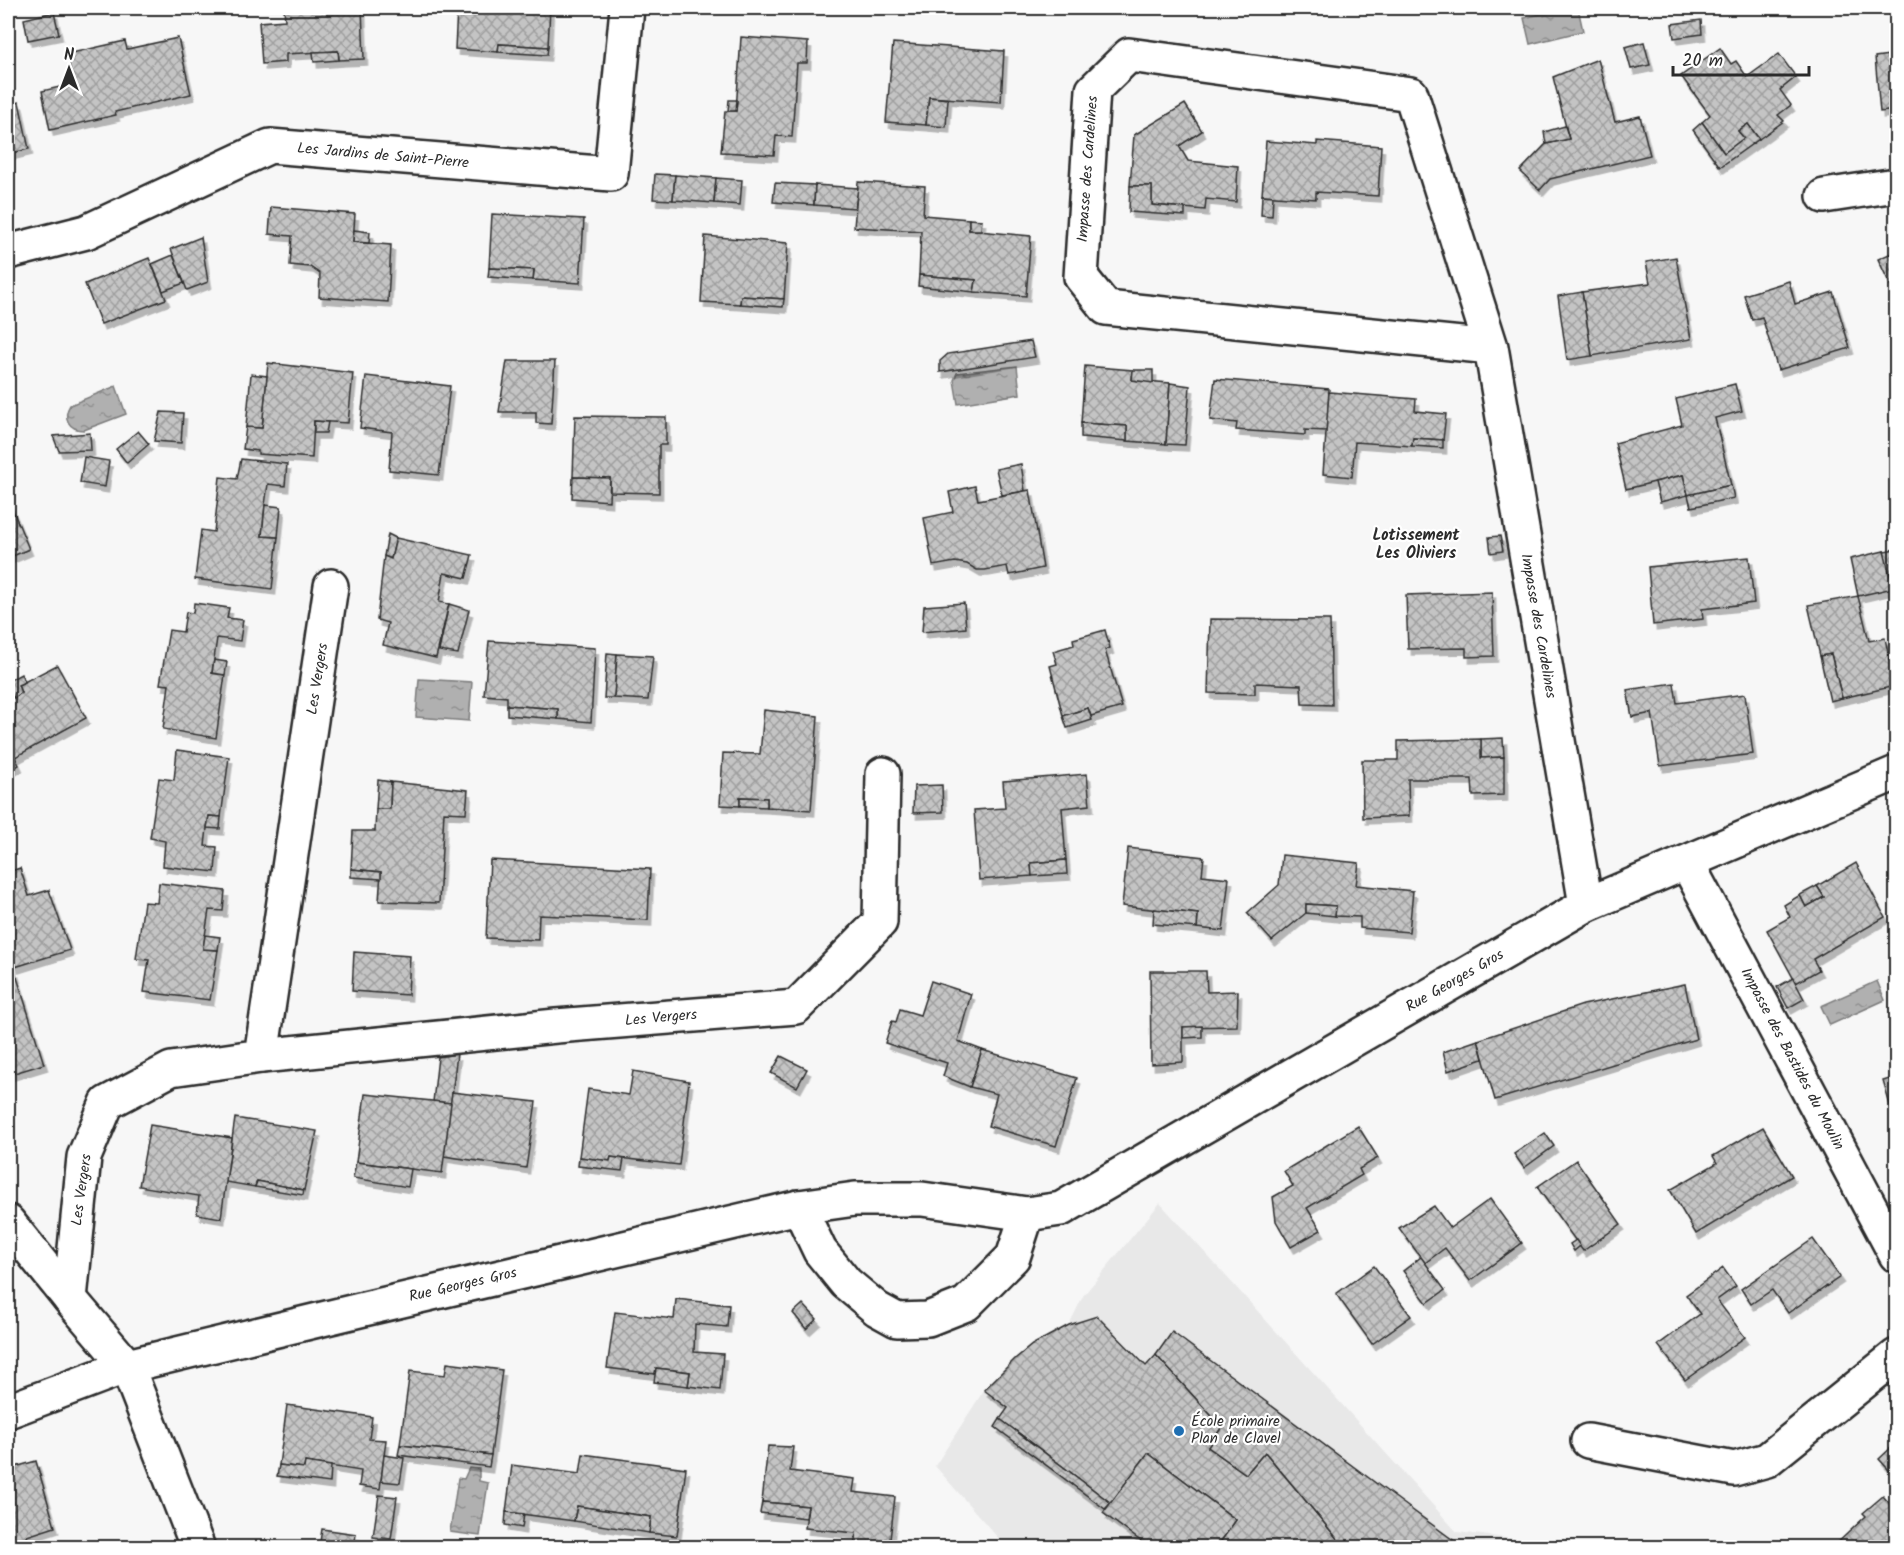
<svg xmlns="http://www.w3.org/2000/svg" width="1904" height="1555" viewBox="0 0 1904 1555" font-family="Kalam,sans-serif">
<defs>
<pattern id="water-ripples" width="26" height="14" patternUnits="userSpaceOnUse" patternTransform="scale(1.5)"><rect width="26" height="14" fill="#b0b0b0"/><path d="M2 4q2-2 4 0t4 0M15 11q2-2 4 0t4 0" fill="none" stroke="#8f8f8f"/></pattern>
<pattern id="building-cross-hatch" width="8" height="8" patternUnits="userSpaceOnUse" patternTransform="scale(1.5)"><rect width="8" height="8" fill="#c4c4c4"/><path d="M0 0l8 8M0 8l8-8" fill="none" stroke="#9f9f9f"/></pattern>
<filter id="shadow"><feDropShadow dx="3.5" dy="6" stdDeviation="0" flood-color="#0004"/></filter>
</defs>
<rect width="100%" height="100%" fill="#f7f7f7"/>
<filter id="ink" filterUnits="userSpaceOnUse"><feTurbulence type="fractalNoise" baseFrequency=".0167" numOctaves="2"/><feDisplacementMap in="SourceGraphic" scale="12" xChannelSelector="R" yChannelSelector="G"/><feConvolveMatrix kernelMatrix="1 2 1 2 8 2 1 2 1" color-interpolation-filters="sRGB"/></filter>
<g filter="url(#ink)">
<polygon fill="#e8e8e8" points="1160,1203 1457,1532 1581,1547 1006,1547 935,1466 984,1390 1016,1358 1032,1345 1069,1325 1083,1296"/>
<g fill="url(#water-ripples)" stroke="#7b7b7b" stroke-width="1.5">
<polygon points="1566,8 1578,8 1583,31 1530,44 1524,18"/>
<polygon points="1017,366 1020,394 958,404 954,380 957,373"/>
<path d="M116,386L126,414L84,430C69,430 62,418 70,405Z"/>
<polygon points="419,679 472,682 469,721 416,717"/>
<polygon points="1877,981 1885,1000 1830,1025 1821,1006"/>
<polygon points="469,1468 479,1469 479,1481 488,1483 480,1536 450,1532 458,1478 464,1479"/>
</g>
<g fill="url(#building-cross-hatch)" stroke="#2b2b2b" stroke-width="1.5" filter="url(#shadow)">
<polygon points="306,8 362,8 364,59 339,60 338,51 286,54 286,62 262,64 259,22 285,20 284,9"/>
<polygon points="457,8 550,8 548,47 499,44 498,52 455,49"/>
<polygon points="54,12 59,34 28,40 24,19"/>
<polygon points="1701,20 1702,34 1674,38 1672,24"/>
<polygon points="741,37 808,42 807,63 797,63 792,137 776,136 774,155 721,152 725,111 736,111"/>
<polygon points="178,38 191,94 115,112 116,115 50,130 42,91 73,84 67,54 125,41 127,49"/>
<polygon points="1644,42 1650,65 1631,69 1625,47"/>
<polygon points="893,43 1004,51 1001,102 929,97 926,125 886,122"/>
<polygon points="499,44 548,47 547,55 498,52"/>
<polygon points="1720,48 1731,64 1736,61 1747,77 1779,54 1796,77 1780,90 1791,105 1778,115 1784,121 1759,139 1748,124 1738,131 1744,138 1724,153 1702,122 1710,115 1681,76"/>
<polygon points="338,51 339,60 314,62 313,52"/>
<polygon points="1896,54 1896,110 1880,112 1875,57"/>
<polygon points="1598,59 1615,122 1640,116 1650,155 1550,179 1540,190 1520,171 1546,144 1569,139 1553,77"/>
<polygon points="929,97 948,99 946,127 926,125"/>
<polygon points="729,100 737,100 736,111 728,111"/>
<polygon points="19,102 29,149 8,154 8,105"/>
<polygon points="1185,104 1202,131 1179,146 1188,161 1238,166 1236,202 1206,199 1205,210 1152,205 1152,186 1130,186 1134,135"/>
<polygon points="1702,122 1724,153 1744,138 1738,131 1748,124 1759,139 1720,167 1693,130"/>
<polygon points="1565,126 1569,139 1546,144 1544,132"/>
<polygon points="1266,141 1317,145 1317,141 1381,146 1378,196 1316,192 1316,199 1262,195"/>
<polygon points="655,174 675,175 673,200 653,199"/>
<polygon points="675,175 716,178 714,203 673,200"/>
<polygon points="716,178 742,180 740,205 714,203"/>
<polygon points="858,182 925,186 923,215 969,219 969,230 1031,236 1026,296 974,292 976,280 919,275 921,231 854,227"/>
<polygon points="775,183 815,185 814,205 773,202"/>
<polygon points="815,185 858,188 855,208 814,205"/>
<polygon points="1130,186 1152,186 1152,205 1185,208 1185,216 1129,212"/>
<polygon points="1262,195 1273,196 1272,216 1261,215"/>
<polygon points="271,207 355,214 353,242 391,245 388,302 319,297 320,274 310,267 290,265 292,236 269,234"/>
<polygon points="492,214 584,219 580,283 533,280 534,270 489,268"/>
<polygon points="969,219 982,220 981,230 969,230"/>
<polygon points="354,230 370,232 369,243 353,242"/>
<polygon points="705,236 788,243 784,299 741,296 740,304 701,302"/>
<polygon points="201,237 208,282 187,290 171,249"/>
<polygon points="1896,251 1896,297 1878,259"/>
<polygon points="173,255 184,283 163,291 152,264"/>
<polygon points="1676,257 1691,339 1592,356 1582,292 1650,283 1646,262"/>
<polygon points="149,258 166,299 101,324 85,284"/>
<polygon points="489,268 534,270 533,280 488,277"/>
<polygon points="919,275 976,280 974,292 918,286"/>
<polygon points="1789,281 1795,304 1833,292 1850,348 1778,370 1762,317 1752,320 1744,295"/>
<polygon points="1582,292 1592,356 1567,360 1558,296"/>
<polygon points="741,296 784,299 783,307 740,304"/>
<polygon points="1031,341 1035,357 940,372 940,361 948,354"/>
<polygon points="507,361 555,361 551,424 536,423 536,412 499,412"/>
<polygon points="268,363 353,373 348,423 314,421 312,458 258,454 258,451 243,449 246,427 262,428"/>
<polygon points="1085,366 1133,370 1132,380 1170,383 1166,444 1127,441 1127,426 1081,423"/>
<polygon points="1133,370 1153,370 1153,383 1132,380"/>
<polygon points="251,374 267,376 262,428 246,427"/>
<polygon points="366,376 450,386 439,475 389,470 392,432 360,428"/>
<polygon points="1215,379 1329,389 1327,431 1305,430 1305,435 1236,430 1237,423 1210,420"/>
<polygon points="1170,383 1190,386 1185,445 1166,444"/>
<polygon points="1735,384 1742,411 1715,418 1731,485 1688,495 1683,475 1626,489 1615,443 1682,425 1676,399"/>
<polygon points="1329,392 1416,399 1415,411 1446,414 1443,440 1413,438 1412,446 1355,442 1352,477 1323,474"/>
<polygon points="161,412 183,413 181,443 154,441"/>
<polygon points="575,416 666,417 666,445 659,445 659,493 610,492 610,478 573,477"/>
<polygon points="314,421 328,422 326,433 314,433"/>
<polygon points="1081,423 1127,426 1127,441 1081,437"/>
<polygon points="138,431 149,444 127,463 116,449"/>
<polygon points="90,433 91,450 59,451 53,436"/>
<polygon points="1413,438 1443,440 1443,448 1412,446"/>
<polygon points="84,457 109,461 105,487 80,483"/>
<polygon points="241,459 287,464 285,486 268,484 265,505 262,536 278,537 272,589 195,579 201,530 214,532 220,477 237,479"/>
<polygon points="1021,464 1025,491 1002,495 996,469"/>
<polygon points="1683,475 1688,495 1660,502 1655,482"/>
<polygon points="573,477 610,478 609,501 572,498"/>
<polygon points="1731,485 1734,498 1691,507 1688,495"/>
<polygon points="975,486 978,500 1030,490 1043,568 1009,575 1007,566 985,570 977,570 967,564 955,562 933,566 924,518 953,512 949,492"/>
<polygon points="9,501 29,549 8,558 8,502"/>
<polygon points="265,505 281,507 278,537 262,536"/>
<polygon points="388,534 396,538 391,559 384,556"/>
<polygon points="1500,536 1503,551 1491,553 1489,537"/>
<polygon points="396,538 472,555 466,578 444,573 439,602 449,604 436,658 383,645 388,623 377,620 384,556 391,559"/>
<polygon points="1896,549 1896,602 1884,551"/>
<polygon points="1884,551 1893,588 1858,596 1850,559"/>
<polygon points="1749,557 1754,603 1702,609 1703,619 1653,625 1648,567"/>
<polygon points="1492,592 1494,656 1466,657 1466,648 1408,649 1406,595"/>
<polygon points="1858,596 1869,641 1885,638 1895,686 1842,698 1831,654 1820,656 1808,605"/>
<polygon points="194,603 229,608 227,618 243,620 240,641 217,638 212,673 225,675 216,738 163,729 169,685 160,684 169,630 183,632 186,612 193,613"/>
<polygon points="964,603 966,628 922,632 924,606"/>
<polygon points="449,604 469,610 458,654 439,651"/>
<polygon points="1210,619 1330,620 1332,705 1302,704 1301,685 1255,683 1255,694 1208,693"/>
<polygon points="1105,630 1110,648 1105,650 1122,707 1091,716 1088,708 1063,716 1050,666 1057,664 1053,651 1074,645 1073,639"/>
<polygon points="489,641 595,648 591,722 558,719 558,709 507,705 507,697 484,695"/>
<polygon points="607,653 617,654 614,698 604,698"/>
<polygon points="617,654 653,656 648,700 614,698"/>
<polygon points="1831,654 1842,698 1830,701 1820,656"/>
<polygon points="214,660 227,662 225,675 212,673"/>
<polygon points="57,665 86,718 15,757 19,765 8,772 8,691 9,690 14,698 21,693 18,685"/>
<polygon points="21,674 25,682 18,685 21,693 14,698 8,689 8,681"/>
<polygon points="1674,683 1677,703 1745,694 1753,754 1660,766 1652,713 1632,717 1627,690"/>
<polygon points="507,705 558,709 558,719 507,715"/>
<polygon points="1088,708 1092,720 1067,728 1063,716"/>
<polygon points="764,710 818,716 811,810 767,807 767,798 740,797 740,806 720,805 723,753 760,754"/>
<polygon points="1503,738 1504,757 1481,758 1481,739"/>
<polygon points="1481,739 1481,758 1504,757 1504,795 1473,796 1472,779 1408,779 1409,816 1363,818 1362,760 1398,760 1398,741"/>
<polygon points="177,750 229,757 221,817 209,816 207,828 205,846 217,847 215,872 163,866 165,841 150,838 159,778 174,780"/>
<polygon points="1087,774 1090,805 1062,808 1066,860 1031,863 1032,876 979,880 974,810 1005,808 1003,781"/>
<polygon points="378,780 391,782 390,809 376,809"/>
<polygon points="391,782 468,790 466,813 444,812 439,903 379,901 381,872 351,869 353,831 375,831 376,809 390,809"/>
<polygon points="942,785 943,812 913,813 914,786"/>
<polygon points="740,797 767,798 767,807 740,806"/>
<polygon points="209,816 221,817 220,829 207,828"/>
<polygon points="1128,848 1204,857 1202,875 1229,878 1223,931 1197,928 1198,914 1122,906"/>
<polygon points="1282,855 1359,863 1356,885 1413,891 1409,932 1360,928 1360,917 1335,916 1336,906 1306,904 1306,913 1272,941 1247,913 1279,885"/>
<polygon points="490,860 650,869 648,920 539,915 538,940 486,938"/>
<polygon points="1066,860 1067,874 1032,876 1031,863"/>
<polygon points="1856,863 1885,917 1813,959 1819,970 1796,983 1767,930 1790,917 1784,905 1800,895 1806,907 1824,897 1817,886"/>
<polygon points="20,868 29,896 49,890 70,950 15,967 8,948 8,872"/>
<polygon points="351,869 381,872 381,879 351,877"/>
<polygon points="159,883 225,891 223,911 209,910 203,949 218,950 210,1000 144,992 149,960 136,959 144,902 157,903"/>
<polygon points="1817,886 1824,897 1806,907 1800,895"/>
<polygon points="1306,904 1336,906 1335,916 1306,913"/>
<polygon points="1154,909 1198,914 1197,928 1153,924"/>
<polygon points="205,935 220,937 218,950 203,949"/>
<polygon points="354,952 410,956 408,995 352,991"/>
<polygon points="15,971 44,1064 8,1075 8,973"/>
<polygon points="1150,971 1206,971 1207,992 1238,991 1237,1026 1183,1027 1183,1062 1151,1064"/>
<polygon points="1793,978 1804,999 1788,1008 1777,987"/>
<polygon points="931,981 971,994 958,1041 982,1050 970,1087 943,1076 947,1063 885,1043 892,1021 896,1022 900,1009 920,1015"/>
<polygon points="1685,984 1696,1039 1495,1100 1478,1040 1583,1005"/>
<polygon points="1202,1026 1202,1037 1183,1038 1183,1027"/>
<polygon points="1478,1040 1483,1059 1448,1071 1443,1052"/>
<polygon points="982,1050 1077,1078 1056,1146 988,1126 997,1094 970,1087"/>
<polygon points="457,1054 451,1103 433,1102 438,1057"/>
<polygon points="781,1056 807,1069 797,1087 771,1073"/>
<polygon points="633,1071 689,1081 679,1165 611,1157 610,1161 579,1157 588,1089 629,1095"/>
<polygon points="1896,1077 1896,1126 1883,1081"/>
<polygon points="452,1092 536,1102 526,1168 444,1156"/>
<polygon points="365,1094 451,1103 442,1173 356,1162"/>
<polygon points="235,1118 317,1131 304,1190 257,1181 255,1187 226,1182"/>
<polygon points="150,1125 232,1138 221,1218 197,1214 199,1196 139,1186"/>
<polygon points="1358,1126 1378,1158 1359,1169 1362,1175 1307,1208 1321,1230 1291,1247 1276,1221 1273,1197 1293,1186 1284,1171"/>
<polygon points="1763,1127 1792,1176 1696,1234 1670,1190 1717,1163 1713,1156"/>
<polygon points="1545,1133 1554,1146 1524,1168 1514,1154"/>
<polygon points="579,1157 610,1161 611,1157 624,1159 622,1171 578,1166"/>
<polygon points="1576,1160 1621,1224 1583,1251 1537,1187"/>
<polygon points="356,1162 411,1169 408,1187 353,1178"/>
<polygon points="257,1181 304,1190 303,1195 255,1187"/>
<polygon points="1490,1199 1522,1243 1470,1281 1445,1248 1425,1263 1399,1228 1434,1206 1450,1228"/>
<polygon points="1813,1239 1840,1277 1788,1313 1772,1290 1751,1304 1741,1289"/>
<polygon points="1576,1240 1580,1246 1574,1251 1570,1244"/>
<polygon points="1421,1257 1445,1290 1427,1303 1403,1271"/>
<polygon points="1374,1266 1411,1316 1372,1344 1336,1294"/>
<polygon points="1723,1268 1736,1286 1717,1300 1745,1337 1685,1380 1658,1345 1700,1314 1686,1295"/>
<polygon points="676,1299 729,1305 727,1327 695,1324 694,1352 723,1354 720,1390 688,1386 690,1372 656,1368 655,1374 607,1368 615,1312 674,1319"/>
<polygon points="803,1304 817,1319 806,1329 793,1313"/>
<polygon points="1097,1316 1146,1366 1156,1355 1222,1427 1208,1447 1246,1474 1265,1452 1345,1548 1216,1548 1236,1520 1148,1453 1111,1503 1000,1419 1008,1408 984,1390 1016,1358 1032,1345 1069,1325"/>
<polygon points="1172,1332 1400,1501 1464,1548 1345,1548 1265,1452 1246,1474 1208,1447 1222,1427 1156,1355"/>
<polygon points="447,1363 502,1370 491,1455 400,1445 410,1371 445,1375"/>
<polygon points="656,1368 690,1372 688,1386 654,1382"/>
<polygon points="287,1405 372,1417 369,1439 386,1440 380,1489 359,1486 361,1471 305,1462 304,1468 279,1465"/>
<polygon points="1000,1419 1111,1503 1105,1509 995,1427"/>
<polygon points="1896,1443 1896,1478 1879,1459"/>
<polygon points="400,1445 491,1455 489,1467 398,1455"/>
<polygon points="768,1446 793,1447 790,1471 855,1479 853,1492 895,1497 889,1548 854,1546 856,1533 805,1528 808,1506 762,1502"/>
<polygon points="1148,1453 1236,1520 1216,1548 1150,1548 1103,1513"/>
<polygon points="583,1454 686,1468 677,1536 649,1533 651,1517 577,1506 574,1521 506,1512 512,1465 580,1474"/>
<polygon points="384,1455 404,1458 400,1483 381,1481"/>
<polygon points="36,1461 55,1527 27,1536 30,1548 8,1548 8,1469"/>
<polygon points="305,1462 331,1466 330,1483 277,1476 279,1465 304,1468"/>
<polygon points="379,1495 397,1497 391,1539 373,1537"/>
<polygon points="1883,1496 1896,1511 1896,1548 1832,1548 1866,1516 1863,1513"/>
<polygon points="762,1502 808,1506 806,1518 760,1513"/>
<polygon points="577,1506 651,1517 649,1533 574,1521"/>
<polygon points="506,1512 524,1514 522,1528 505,1525"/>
<polygon points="322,1529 356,1534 354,1548 319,1548"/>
</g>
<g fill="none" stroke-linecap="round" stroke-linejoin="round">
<defs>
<g id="minor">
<polyline points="1824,196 1896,185"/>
<polyline points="8,252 86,232 270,146 611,174 627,8"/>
<polyline points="1491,347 1106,308 1081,277 1093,90 1129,55 1411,94 1491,347 1586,905"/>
<polyline points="1687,863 1896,1255"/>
<polyline points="261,1056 556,1026 796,1007 880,922 883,774"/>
<polyline points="799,1207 820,1251 846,1283 877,1309 897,1320 928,1319 966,1304 1013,1257 1027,1214"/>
<polyline points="8,1222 70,1299 127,1366 198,1548"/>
<polyline points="70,1299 84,1157 107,1103 171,1069 261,1056 331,586"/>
<polyline points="8,1411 127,1366 364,1309 799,1207 855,1199 922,1199 1027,1214 1061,1209 1586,905 1896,773"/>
<polyline points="1588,1441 1734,1469 1767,1460 1896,1356"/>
</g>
</defs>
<use href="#minor" stroke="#2b2b2b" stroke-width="38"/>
<use href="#minor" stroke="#fff" stroke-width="33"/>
</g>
</g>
<circle fill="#1f6fb2" stroke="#fff" stroke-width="2" cx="1179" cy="1431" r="6"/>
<g text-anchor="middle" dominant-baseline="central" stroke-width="4.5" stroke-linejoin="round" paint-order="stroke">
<g font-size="15" fill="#2b2b2b" stroke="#fff">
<text transform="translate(383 156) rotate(5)">Les Jardins de Saint-Pierre</text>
<text transform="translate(1088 169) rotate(-86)">Impasse des Cardelines</text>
<text transform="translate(1538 626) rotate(80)">Impasse des Cardelines</text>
<text transform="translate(318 679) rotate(-81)">Les Vergers</text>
<text transform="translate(1455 981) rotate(-30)">Rue Georges Gros</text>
<text transform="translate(661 1018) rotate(-5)">Les Vergers</text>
<text transform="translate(1792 1059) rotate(62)">Impasse des Bastides du Moulin</text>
<text transform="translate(82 1190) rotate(-82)">Les Vergers</text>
<text transform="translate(463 1285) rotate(-13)">Rue Georges Gros</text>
</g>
<g font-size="15" fill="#2b2b2b" stroke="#fff" text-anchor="start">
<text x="1191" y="1422">École primaire<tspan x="1191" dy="17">Plan de Clavel</tspan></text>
</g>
<g font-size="16" font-weight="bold" fill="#2b2b2b" stroke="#fff">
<text x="1416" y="535">Lotissement<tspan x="1416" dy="18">Les Oliviers</tspan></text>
</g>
</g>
<rect width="1904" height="1555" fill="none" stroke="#fff" stroke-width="30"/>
<rect x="15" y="15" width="1874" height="1525" fill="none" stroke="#2b2b2b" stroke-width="2" filter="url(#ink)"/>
<g transform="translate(69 69)" stroke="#ffffff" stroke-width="4.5" paint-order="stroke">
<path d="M0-4.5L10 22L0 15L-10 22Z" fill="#2b2b2b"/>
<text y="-9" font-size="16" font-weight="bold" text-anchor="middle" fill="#2b2b2b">N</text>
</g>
<path d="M1673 66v9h136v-9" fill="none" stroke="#2b2b2b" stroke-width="3"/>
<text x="1682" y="66" font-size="18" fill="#2b2b2b" stroke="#ffffff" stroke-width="4.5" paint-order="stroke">20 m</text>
</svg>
